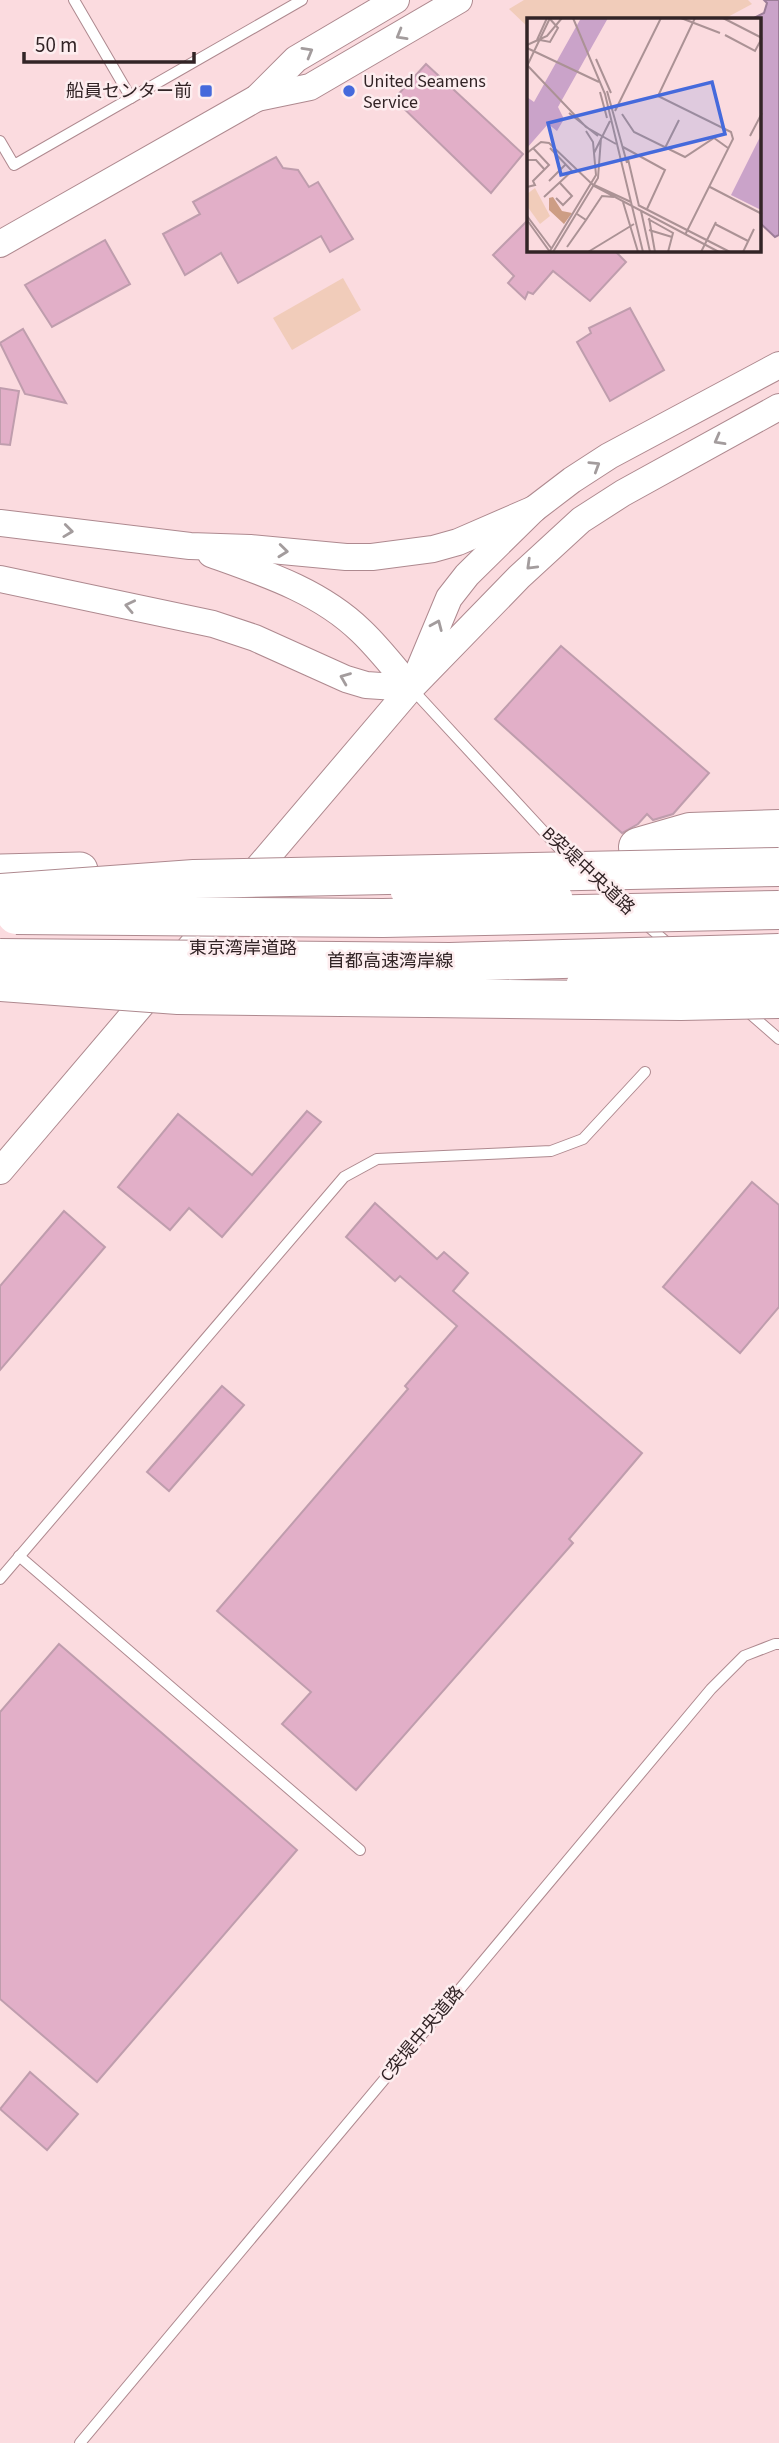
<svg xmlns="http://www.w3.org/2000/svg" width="779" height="2443" viewBox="0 0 779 2443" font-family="'Source Sans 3','Noto Sans JP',sans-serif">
<rect width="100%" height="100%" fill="#fbdbdf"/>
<g fill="#f1ccba">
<polygon points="524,0 748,0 752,4 724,19 529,19 529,28 509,9"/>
<polygon points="343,278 361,310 292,350 273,318"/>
</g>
<polygon fill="#caa3c9" stroke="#9c7d98" stroke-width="2" points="764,0 779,0 779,235 775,237 760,223 760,19 752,19 764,13 767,3"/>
<g fill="#e2afc8" stroke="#bf9dad" stroke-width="2">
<polygon points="426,64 523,154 491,193 394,99"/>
<polygon points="276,157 283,168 298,170 309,187 318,182 353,239 330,252 321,236 238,283 221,253 185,275 163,234 200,214 193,202"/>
<polygon points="529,219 529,250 614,250 626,262 590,301 553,271 533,294 528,292 525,299 508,283 514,276 493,255"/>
<polygon points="105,240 130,284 52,327 25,285"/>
<polygon points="630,308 664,370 610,401 577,342 591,333 589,328"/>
<polygon points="23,329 66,403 25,394 0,343"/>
<polygon points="0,388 19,391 10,445 0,444"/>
<polygon points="561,646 709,773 673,814 653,820 647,814 638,824 622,833 495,719"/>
<polygon points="307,1111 321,1122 222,1237 189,1208 170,1230 118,1187 178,1114 252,1175"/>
<polygon points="752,1182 779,1205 779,1307 740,1353 663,1287"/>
<polygon points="375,1203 437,1259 444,1252 468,1273 453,1291 642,1453 569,1539 573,1543 356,1790 282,1724 311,1692 217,1611 408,1389 405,1386 457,1326 400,1276 395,1281 346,1237"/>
<polygon points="64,1211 105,1247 0,1370 0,1286"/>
<polygon points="222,1386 244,1405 169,1491 147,1472"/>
<polygon points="59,1644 297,1850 97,2082 0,1999 0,1712"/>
<polygon points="30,2072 78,2114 47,2150 0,2109"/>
</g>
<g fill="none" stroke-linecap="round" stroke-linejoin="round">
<defs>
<g id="service">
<polyline points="74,0 131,98"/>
<polyline points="0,141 14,165 302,0"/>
<polyline points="412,689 557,846 573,861"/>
<polyline points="643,922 671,946"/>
<polyline points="747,1011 779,1039"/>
<polyline points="19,1556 360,1850"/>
<polyline points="0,1579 344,1177 377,1159 551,1151 583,1139 645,1072"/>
<polyline points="80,2443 711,1689 744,1656 775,1644 779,1644"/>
</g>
<g id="tertiary">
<polyline points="257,98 310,87 459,0"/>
<polyline points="0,244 257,98 296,59 396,0"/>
<polyline points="0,523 190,546 250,548 346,557 372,557 433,549 458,542 534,509"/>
<path d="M211,554C264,573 320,591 361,631C379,648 395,669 411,688"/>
<polyline points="0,579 213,624 255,638 346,679 366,685 411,688"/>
<polyline points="416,677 449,598 467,575 534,509 572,480 609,456 779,365"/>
<polyline points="0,1171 411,688 519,577 581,520 623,493 779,407"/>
</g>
<polyline id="trunk" points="0,872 80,870"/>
<polyline id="motorway" points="638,847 690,832 779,829"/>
</defs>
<use href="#service" stroke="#ae898f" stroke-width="12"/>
<use href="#tertiary" stroke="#ae898f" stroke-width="28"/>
<use href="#trunk" stroke="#ae898f" stroke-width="37"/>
<use href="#motorway" stroke="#ae898f" stroke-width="40"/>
<use href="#service" stroke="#fff" stroke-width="10"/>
<use href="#tertiary" stroke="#fff" stroke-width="26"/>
<use href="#trunk" stroke="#fff" stroke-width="35"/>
<use href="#motorway" stroke="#fff" stroke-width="38"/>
<defs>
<g id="trunk-bridge">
<polyline points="408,890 555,899"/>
<polyline points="584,985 779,970"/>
</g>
<g id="motorway-bridge">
<polyline points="0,893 194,879 779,867"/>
<polyline points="16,915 383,918 779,910"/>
<polyline points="0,958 450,962 779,953"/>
<polyline points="0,982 178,995 681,1001 779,999"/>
</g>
</defs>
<use href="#trunk-bridge" stroke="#ae898f" stroke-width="37" stroke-linecap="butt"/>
<use href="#motorway-bridge" stroke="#ae898f" stroke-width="40" stroke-linecap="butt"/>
<use href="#trunk-bridge" stroke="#fff" stroke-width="35"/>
<use href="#motorway-bridge" stroke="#fff" stroke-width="38"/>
</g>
<defs><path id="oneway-chevron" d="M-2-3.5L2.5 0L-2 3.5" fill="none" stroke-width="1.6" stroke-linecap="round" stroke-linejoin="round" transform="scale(1.75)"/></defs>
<g stroke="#a39c9d">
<use href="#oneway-chevron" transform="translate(401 35) rotate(150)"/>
<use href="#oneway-chevron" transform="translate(308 52) rotate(-30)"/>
<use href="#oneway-chevron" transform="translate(719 440) rotate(151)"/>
<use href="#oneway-chevron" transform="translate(595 466) rotate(-32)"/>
<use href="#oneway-chevron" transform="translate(68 531) rotate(7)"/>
<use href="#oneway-chevron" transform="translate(283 551) rotate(6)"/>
<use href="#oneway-chevron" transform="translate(531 565) rotate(136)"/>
<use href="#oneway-chevron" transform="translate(130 606) rotate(-168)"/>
<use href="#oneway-chevron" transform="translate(437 625) rotate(-67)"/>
<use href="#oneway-chevron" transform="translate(345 678) rotate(-158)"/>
</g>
<g fill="#456adc" stroke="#fdedef" stroke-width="2.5">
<rect x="199" y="84" width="14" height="14" rx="3.5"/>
<circle cx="349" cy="91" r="7"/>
</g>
<g text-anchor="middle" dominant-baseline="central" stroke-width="5" stroke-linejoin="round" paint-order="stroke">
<g font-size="18" fill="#322426" stroke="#fdedef" text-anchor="start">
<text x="363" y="81">United Seamens<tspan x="363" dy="21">Service</tspan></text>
<text x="192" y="91" text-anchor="end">船員センター前</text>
</g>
<g font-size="18" fill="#322426" stroke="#fdedef">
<text transform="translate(588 871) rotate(43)">B突堤中央道路</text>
<text x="243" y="948">東京湾岸道路</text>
<text x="390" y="961">首都高速湾岸線</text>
<text transform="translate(422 2034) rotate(-50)">C突堤中央道路</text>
</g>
</g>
<g transform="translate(527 18)">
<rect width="234" height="234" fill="#fbdbdf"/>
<path d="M8,170L23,198L13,206L0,188V176Z" fill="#f1ccba"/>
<path d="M26,179L35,193L45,195L37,206L22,192V180Z" fill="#cd9d84"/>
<path d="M54,0H81L31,89L37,101L30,113L21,106L0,130V79L7,84ZM234,117V192L204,177Z" fill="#caa3c9"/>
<path fill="none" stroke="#ab9295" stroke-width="2" d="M46,0L78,76L116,234M154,0L193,15M196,0L235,20M198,17L228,33L235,20M10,22L20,0M13,22L23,24L31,10L23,1M0,27L20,18L35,0M0,30L72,64M69,41L84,75M0,47L59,109L89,126M0,48L23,0M80,73L100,145M73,74L80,100M88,93L134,0M42,95L71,118M95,96L107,114L158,139L187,120L201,130M223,118L235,95M96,129L138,152L120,191M138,130L152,102M0,135L14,124L22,125L67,168L192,234M67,135L83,103M101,141L112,188M0,142H9L18,152M22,163L38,147M65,166L104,184M0,169L8,167L6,163L22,147L6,130M183,169L235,196M17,179L45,153L23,130M29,180L36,187L45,178L33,165M96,184L111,234M111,187L203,234M114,193L123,234M0,198L24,230M122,200L128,234M121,201L146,215L141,234M0,202L23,234M59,202L75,178L87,179M188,206L221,223M122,212L145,219M158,217L206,121L204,114L131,78L168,0M40,229L59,202L50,196M23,233L69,157L66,124L59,113M26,234L71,160L74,120M61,234L107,206M174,234L189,204M216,234L227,211"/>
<path fill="#456adc" fill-opacity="0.15" stroke="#456adc" stroke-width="3.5" d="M185,64L198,116L34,157L21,105Z"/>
<rect width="234" height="234" fill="none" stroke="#322426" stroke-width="3.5"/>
</g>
<path d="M24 52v10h170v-10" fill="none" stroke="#322426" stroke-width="3.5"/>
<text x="35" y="52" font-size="21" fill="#322426" stroke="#fdedef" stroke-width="5" paint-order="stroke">50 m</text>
</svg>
